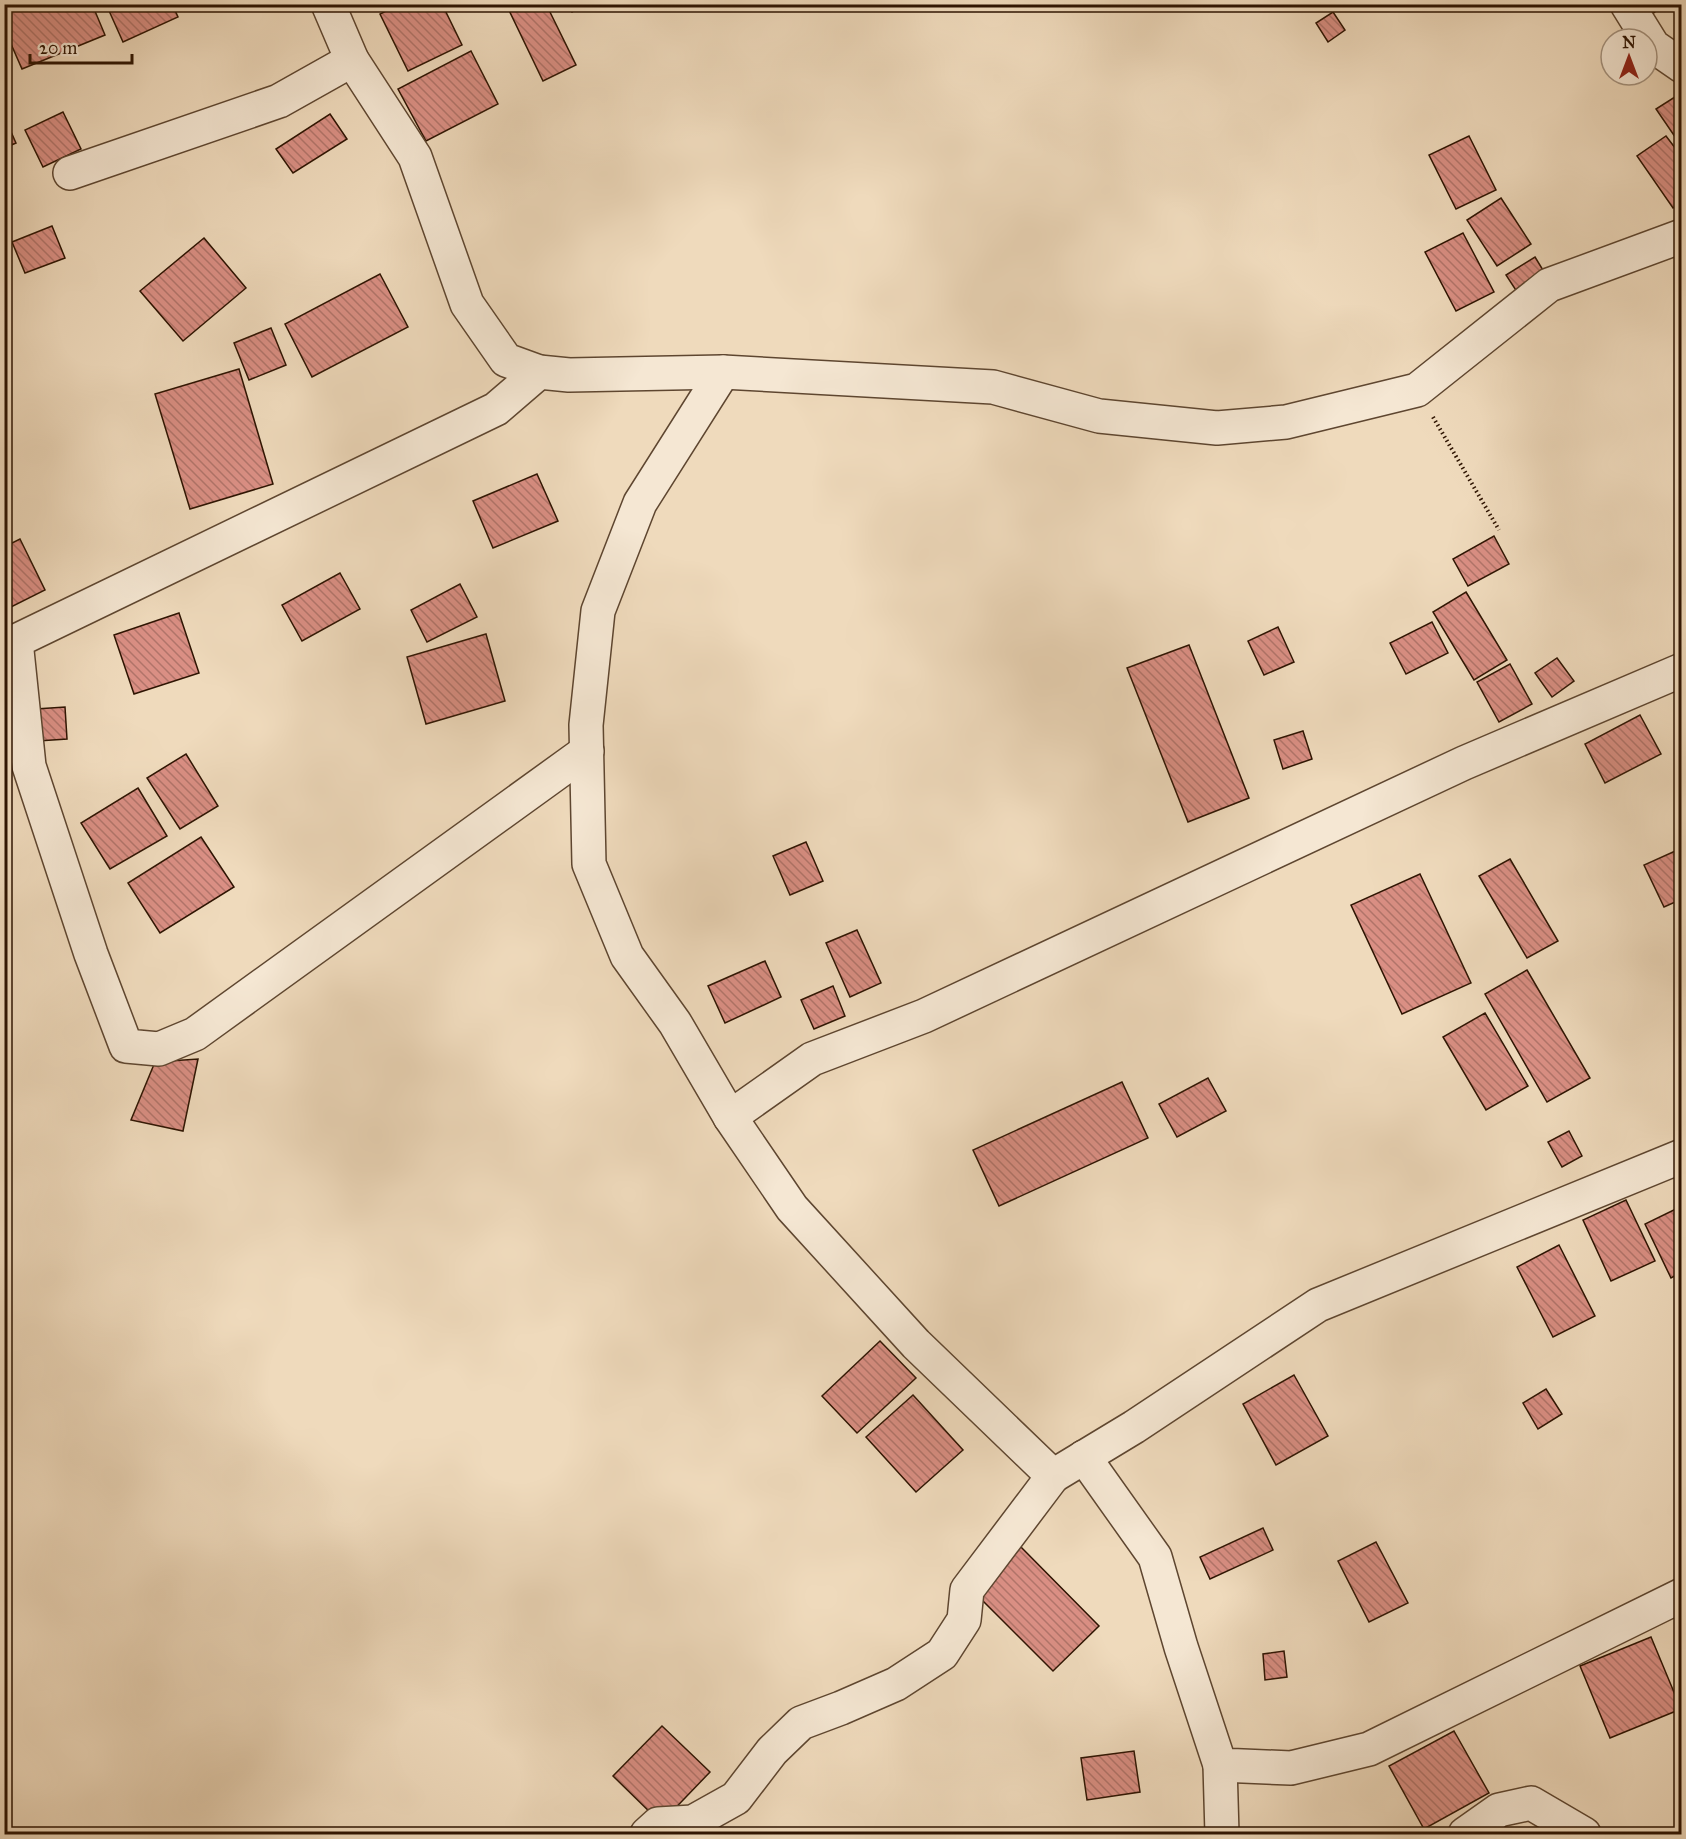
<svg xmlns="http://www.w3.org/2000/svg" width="1686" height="1839" viewBox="0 0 1686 1839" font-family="'IM FELL Great Primer',serif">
<defs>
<pattern id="building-back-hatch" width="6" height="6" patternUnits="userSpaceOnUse" patternTransform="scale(1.5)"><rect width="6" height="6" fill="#da8f84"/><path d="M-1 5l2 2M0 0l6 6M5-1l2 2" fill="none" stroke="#b1746a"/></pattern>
</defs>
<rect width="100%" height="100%" fill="#efdabc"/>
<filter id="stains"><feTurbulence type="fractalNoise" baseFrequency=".00333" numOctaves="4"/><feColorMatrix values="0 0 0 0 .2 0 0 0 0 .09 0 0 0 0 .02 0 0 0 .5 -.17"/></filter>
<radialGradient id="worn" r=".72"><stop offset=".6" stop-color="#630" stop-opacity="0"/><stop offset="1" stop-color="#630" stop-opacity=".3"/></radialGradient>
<g fill="url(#building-back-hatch)" stroke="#2e1402" stroke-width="1.5">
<polygon points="4,4 92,4 105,35 22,69 4,28"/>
<polygon points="106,4 172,4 178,17 123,42"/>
<polygon points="400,4 442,4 462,45 408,71 380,14"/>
<polygon points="506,4 546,4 576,65 543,81"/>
<polygon points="567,4 585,4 572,12"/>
<polygon points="1636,4 1665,4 1646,19"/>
<polygon points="1333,12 1345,30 1328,42 1316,23"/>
<polygon points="471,51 498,104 426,141 398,89"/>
<polygon points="1678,95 1682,100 1682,147 1656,109"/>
<polygon points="63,112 81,149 43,167 25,130"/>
<polygon points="330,114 347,139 293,173 276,149"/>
<polygon points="4,116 16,143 4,148"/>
<polygon points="1469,136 1496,190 1456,209 1429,155"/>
<polygon points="1666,136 1682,157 1682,202 1673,208 1637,156"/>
<polygon points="1501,198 1531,244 1497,266 1467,220"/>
<polygon points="52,226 65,258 25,273 12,242"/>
<polygon points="1463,233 1494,292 1456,311 1425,252"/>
<polygon points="204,238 246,288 183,341 140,291"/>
<polygon points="1535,257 1549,280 1521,298 1506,275"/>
<polygon points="380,274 408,327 312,377 285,324"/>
<polygon points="271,328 286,365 249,380 234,343"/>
<polygon points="239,369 273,484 190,509 155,394"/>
<polygon points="537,474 558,521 493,548 473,501"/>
<polygon points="1494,536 1509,564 1468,586 1453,559"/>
<polygon points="20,539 45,590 7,609 4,603 4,547"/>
<polygon points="340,573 360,609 302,641 282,605"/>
<polygon points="460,584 477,617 427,642 411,610"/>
<polygon points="1466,592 1507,660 1474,680 1433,612"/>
<polygon points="179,613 199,673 134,694 114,635"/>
<polygon points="1432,622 1448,653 1406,674 1390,643"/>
<polygon points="1278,627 1294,662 1264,675 1248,641"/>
<polygon points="486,634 505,701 426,724 407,657"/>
<polygon points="1189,645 1249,798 1188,822 1127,668"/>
<polygon points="1557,658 1574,681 1552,697 1535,673"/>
<polygon points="1510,664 1532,704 1499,722 1477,682"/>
<polygon points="4,696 10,696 9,737 4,737"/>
<polygon points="65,707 67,739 38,741 36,709"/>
<polygon points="1640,715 1661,754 1605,783 1585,744"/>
<polygon points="1303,731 1312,759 1283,769 1274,740"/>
<polygon points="186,754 218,806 180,829 147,778"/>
<polygon points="138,788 167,836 110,869 81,823"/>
<polygon points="201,837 234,887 160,933 128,883"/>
<polygon points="806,842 823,881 790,895 773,856"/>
<polygon points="1682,848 1682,899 1664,907 1644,865"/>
<polygon points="1510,859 1558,941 1527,958 1479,876"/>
<polygon points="1420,874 1471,983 1402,1014 1351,905"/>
<polygon points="857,930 881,983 850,997 826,943"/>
<polygon points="765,961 781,997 725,1023 708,986"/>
<polygon points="1527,970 1590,1078 1547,1102 1485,994"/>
<polygon points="833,986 845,1016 814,1029 801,1000"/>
<polygon points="1485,1013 1528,1086 1486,1110 1443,1037"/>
<polygon points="198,1059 183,1131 131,1120 155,1062"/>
<polygon points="1208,1078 1226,1111 1177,1137 1159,1104"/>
<polygon points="1122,1082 1148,1138 999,1206 973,1150"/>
<polygon points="1569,1131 1582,1156 1562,1167 1548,1142"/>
<polygon points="1626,1200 1655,1261 1611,1281 1583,1220"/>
<polygon points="1682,1206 1682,1272 1671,1278 1645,1224"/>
<polygon points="1559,1245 1595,1316 1553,1337 1517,1267"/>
<polygon points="880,1341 916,1378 857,1433 822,1396"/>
<polygon points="1294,1375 1328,1436 1276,1465 1243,1404"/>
<polygon points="1546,1389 1562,1414 1538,1429 1523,1403"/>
<polygon points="913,1395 963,1450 916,1492 866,1437"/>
<polygon points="1263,1528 1273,1550 1210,1579 1200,1557"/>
<polygon points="1376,1542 1408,1603 1369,1622 1338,1561"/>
<polygon points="1018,1544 1099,1626 1053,1671 972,1590"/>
<polygon points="1651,1637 1681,1709 1610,1738 1580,1666"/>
<polygon points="1284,1651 1287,1677 1265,1680 1263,1654"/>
<polygon points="662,1726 710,1772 661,1823 613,1776"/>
<polygon points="1454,1731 1489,1793 1424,1829 1389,1766"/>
<polygon points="1134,1751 1140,1792 1087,1800 1081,1758"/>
</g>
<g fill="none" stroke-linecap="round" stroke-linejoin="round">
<defs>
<g id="minor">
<polyline points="328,4 352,60 415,157 467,304 506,360 539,372 569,375 723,372 993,387 1099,416 1217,428 1286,422 1417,390 1549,285 1682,236"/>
<polyline points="1627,4 1653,46 1682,66"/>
<polyline points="70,173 279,101 352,60"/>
<polyline points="539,372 496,409 16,641 29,766 91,954 126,1046 159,1049 195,1034 587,751"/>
<polyline points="723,372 640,503 598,611 586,725 589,864 627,956 675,1023 730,1117 792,1208 916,1344 1053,1476 1134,1427 1318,1305 1682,1156"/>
<polyline points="730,1117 812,1059 924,1016 1464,763 1682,670"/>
<polyline points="1084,1457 1155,1557 1181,1647 1220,1765 1291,1768 1369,1749 1682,1595"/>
<polyline points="1220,1765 1222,1834"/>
<polyline points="647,1834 658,1824 693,1822 736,1798 772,1751 801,1723 841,1708 896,1684 942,1654 964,1620 967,1590 1053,1476"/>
<polyline points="1465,1834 1499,1810 1531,1803 1584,1834"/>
</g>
</defs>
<use href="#minor" stroke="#5e4630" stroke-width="36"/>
<polyline stroke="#2e1402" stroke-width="4" stroke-dasharray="1.5 3" stroke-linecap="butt" points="1433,417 1499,530"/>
<use href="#minor" stroke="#f5e7d3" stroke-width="33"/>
</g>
<rect width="1686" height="1839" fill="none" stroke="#efdabc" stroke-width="24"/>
<rect x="6" y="6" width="1674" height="1827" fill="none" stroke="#2e1402" stroke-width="3"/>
<rect x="12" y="12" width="1662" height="1815" fill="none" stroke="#2e1402" stroke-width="1.5"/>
<g transform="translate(1629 57)"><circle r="28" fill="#f5e7d3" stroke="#a5937f" stroke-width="1.5"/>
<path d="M0-4.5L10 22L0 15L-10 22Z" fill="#8f2418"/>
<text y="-9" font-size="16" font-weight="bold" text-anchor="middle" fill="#2e1402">N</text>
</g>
<path d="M30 54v9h102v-9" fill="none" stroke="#2e1402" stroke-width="3"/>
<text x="39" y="54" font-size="18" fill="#2e1402" stroke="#f5e7d3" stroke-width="4.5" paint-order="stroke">20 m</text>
<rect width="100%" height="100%" filter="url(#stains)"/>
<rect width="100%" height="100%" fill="url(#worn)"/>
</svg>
